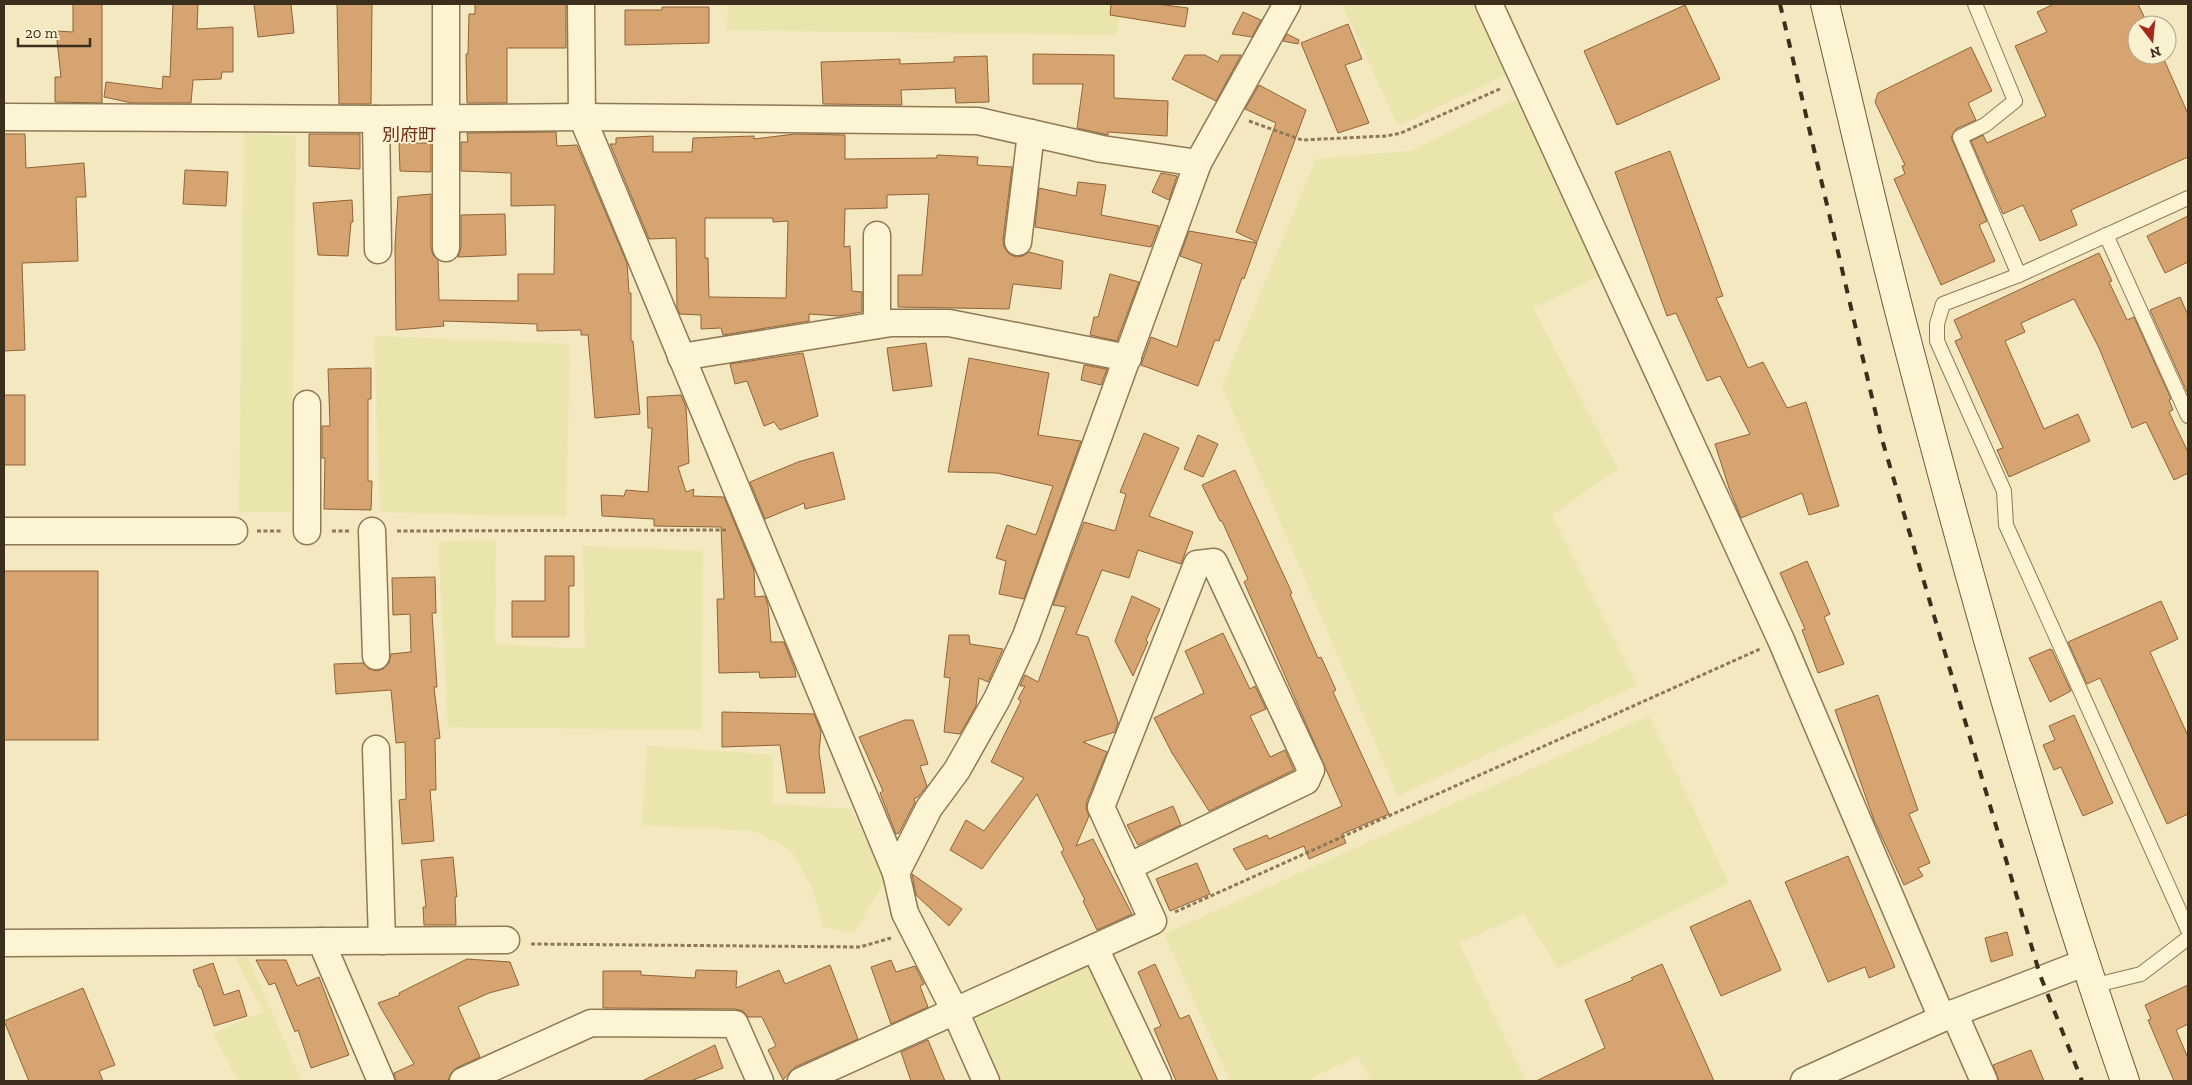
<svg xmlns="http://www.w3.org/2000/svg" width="2192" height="1085" viewBox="0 0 2192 1085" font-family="'Zilla Slab','Noto Sans JP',serif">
<rect width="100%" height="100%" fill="#f3e8c0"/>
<g fill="#eae5ac">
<polygon points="728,4 1122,4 1116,35 727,30"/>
<polygon points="1342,4 1476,4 1510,73 1398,126"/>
<polygon points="1517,99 1600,276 1533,308 1618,469 1552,515 1637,685 1398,796 1222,386 1316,159 1410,151"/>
<polygon points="244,133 296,136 291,512 239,512"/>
<polygon points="374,336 570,344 566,517 380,512"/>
<polygon points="496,540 495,644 585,649 583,546 703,551 701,730 448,727 438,542"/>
<polygon points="1649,716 1729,883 1558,968 1524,914 1459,943 1526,1081 1371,1081 1358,1056 1306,1081 1230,1081 1164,934"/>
<polygon points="647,746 773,755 773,804 850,809 887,878 854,933 821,926 821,918 813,890 792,851 755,831 642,825"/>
<polygon points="235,957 248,958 302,1081 238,1081 213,1033 263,1012"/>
<polygon points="1087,963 1142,1081 1001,1081 969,1016"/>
</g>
<g fill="#d6a471" stroke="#916338" fill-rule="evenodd">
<polygon points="73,4 102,4 102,103 55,102 55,77 61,77 56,31 73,32"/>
<polygon points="173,4 198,4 197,29 233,27 233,72 222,72 221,79 193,80 191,103 132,103 104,97 106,82 162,89 163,76 170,77"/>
<polygon points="254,4 291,4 294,33 258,37"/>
<polygon points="337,4 372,4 371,104 339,104"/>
<polygon points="475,4 566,4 566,48 507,48 507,103 467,103 466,54 468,54 469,14 475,14"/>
<polygon points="1111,4 1157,4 1188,8 1185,27 1110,15"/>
<polygon points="2054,4 2138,4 2148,25 2137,25 2137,55 2162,55 2188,114 2188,157 2071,210 2077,225 2040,241 2023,205 2003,214 1971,141 1983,135 1987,143 2046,116 2015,46 2047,32 2037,12"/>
<polygon points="1685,5 1720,79 1617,125 1584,51"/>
<polygon points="662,7 709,7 709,43 625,45 625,10 662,10"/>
<polygon points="1243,12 1261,20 1252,37 1232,34"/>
<polygon points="1348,24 1362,59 1345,65 1369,123 1338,133 1301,43"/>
<polygon points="1287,34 1299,40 1298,44 1283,41"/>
<polygon points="1971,47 1992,91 1968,103 1976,120 1956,129 1951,137 1987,221 1979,225 1995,261 1941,285 1894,179 1905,174 1902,166 1905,165 1875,102 1878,93"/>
<polygon points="1033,54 1114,55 1114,98 1168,101 1167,136 1108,132 1108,135 1077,128 1083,84 1033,84"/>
<polygon points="1185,55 1205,55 1218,62 1221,55 1241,55 1216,101 1172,79"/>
<polygon points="987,56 989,102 956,103 955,88 901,90 902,105 823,104 821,62 900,59 900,64 954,62 954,57"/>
<polygon points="1259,85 1306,110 1257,242 1236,232 1276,123 1245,109"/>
<polygon points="556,132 557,146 577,145 627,263 629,293 631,293 631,341 633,341 640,414 595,418 588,335 581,335 581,330 537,331 537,324 443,321 444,326 396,330 395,246 398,197 431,194 431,248 433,255 438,260 439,300 518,301 518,274 554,274 555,205 511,206 511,173 461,171 461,142 468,142 467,133"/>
<polygon points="4,134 25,134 26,168 84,163 86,197 76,197 78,261 22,263 25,350 4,351"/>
<polygon points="309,134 360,134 360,169 309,166"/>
<path d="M795,134L845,135V159L937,158V155L978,157L977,165L1012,167L1003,240L1004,247L1009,254L1016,257L1023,256L1029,252L1063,261L1061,289L1013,284L1009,309L898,307V275H922L929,194L887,195V208L845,209L844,247L850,246L852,291L862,292V312L838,316L809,314V321L723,335L721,328L701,329V315L680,314L677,308L676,238L649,239L610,144H616V138L653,136V152H692L693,138L754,136V139ZM705,218H773V222L788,221L786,298L709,297L708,258H705Z"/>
<polygon points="399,143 431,143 431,172 400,171"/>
<polygon points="1670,151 1723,296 1716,298 1748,368 1763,362 1787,408 1806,402 1839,506 1809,515 1802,493 1741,518 1729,488 1715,444 1750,434 1720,376 1707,381 1676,313 1667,316 1615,172"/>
<polygon points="185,170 228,172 226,206 183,204"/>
<polygon points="1161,173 1177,176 1169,200 1152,192"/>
<polygon points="1078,182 1106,185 1101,215 1159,226 1151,247 1035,227 1039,188 1076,196"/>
<polygon points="352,200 353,222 351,222 348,256 318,255 313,203"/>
<polygon points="505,214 506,255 458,257 461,248 461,215"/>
<polygon points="2188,216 2188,262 2165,273 2147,236"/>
<polygon points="1189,231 1257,243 1244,279 1242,278 1219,341 1215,340 1198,386 1141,365 1151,337 1177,347 1202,264 1180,256"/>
<polygon points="2099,253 2112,281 2109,282 2127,320 2134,317 2171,399 2169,400 2173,410 2169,412 2188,452 2188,473 2174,480 2146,422 2132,428 2099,348 2074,299 2021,323 2025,332 2005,341 2044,429 2078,414 2090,441 2009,477 1997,450 2003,448 1955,341 1962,338 1954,320"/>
<polygon points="1110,274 1139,282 1117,341 1090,335 1094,317 1098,317"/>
<polygon points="2180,297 2188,315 2188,391 2187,392 2150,310"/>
<polygon points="926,343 932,386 893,391 887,348"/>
<polygon points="803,353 818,416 780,430 774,422 764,426 747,381 735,384 730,364"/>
<polygon points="969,358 1049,373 1038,435 1081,441 1024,599 999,594 1006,561 996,558 1007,525 1036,535 1053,486 997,473 948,472"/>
<polygon points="1084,365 1107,369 1101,385 1081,380"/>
<polygon points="371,368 371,399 368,399 368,481 372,481 371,510 324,509 325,458 322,458 322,426 330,426 328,369"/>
<rect x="4" y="395" width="21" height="70"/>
<polygon points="681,395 686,407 689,463 678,467 686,492 694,489 693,496 724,497 754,570 755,597 765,596 768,605 771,642 784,642 795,670 796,677 760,678 759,672 719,673 717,599 724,599 721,527 654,526 654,519 602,516 601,495 624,496 626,490 648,492 652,428 648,428 647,397"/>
<polygon points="1144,433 1179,448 1149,516 1193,532 1181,564 1138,550 1129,578 1102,570 1076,634 1088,637 1118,722 1115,732 1083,742 1107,752 1087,801 1086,808 1089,816 1076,846 1093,839 1132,914 1097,930 1083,901 1085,900 1061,852 1064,850 1037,794 982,869 950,850 966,820 984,831 1024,778 991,762 1021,701 1018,699 1025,686 1020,686 1025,675 1038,682 1066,607 1053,605 1084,522 1115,531 1126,494 1120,492"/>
<polygon points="1198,435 1218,444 1203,477 1184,469"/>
<polygon points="833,452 845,499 805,509 804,503 765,519 750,482 798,462"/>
<polygon points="1235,470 1292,593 1290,594 1318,658 1321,657 1336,690 1333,692 1389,814 1342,834 1346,843 1309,859 1304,846 1246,870 1233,849 1267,835 1269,839 1342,806 1244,582 1248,579 1222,521 1220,521 1202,485"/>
<polygon points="545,556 574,556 574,586 569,586 569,637 512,637 512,601 545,601"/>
<polygon points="1807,561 1830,614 1824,617 1844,664 1818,673 1802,630 1805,629 1780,573"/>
<rect x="4" y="571" width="94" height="169"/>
<polygon points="435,577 436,613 432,613 437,687 434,687 440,738 435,739 436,790 430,790 434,841 402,844 399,800 406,799 405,742 396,743 391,690 336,694 334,664 363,663 369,669 377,671 383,669 389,663 391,654 411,652 410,614 393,615 392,578"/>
<polygon points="1132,596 1160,609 1146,640 1148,642 1133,676 1115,641"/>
<polygon points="2161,601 2178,639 2150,652 2188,736 2188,814 2167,824 2100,678 2087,684 2068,642"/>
<polygon points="1223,633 1250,689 1255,686 1266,709 1250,716 1270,757 1285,750 1294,770 1209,811 1172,753 1154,718 1204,693 1185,651"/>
<polygon points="949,635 969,635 970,644 1003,649 988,682 979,678 976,706 960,734 944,732 950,678 944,677"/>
<polygon points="2050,649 2052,650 2071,691 2050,702 2029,658"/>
<polygon points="1878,695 1918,810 1909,814 1930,863 1918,868 1923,876 1904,885 1874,820 1835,710"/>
<polygon points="722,712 814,714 821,731 819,752 825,793 787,793 780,745 722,747"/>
<polygon points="2074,715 2113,803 2083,816 2061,767 2054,770 2043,745 2055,740 2049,726"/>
<polygon points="905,720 913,720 928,764 920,766 927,786 918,797 914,799 915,802 899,833 896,834 880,793 883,791 859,737"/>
<polygon points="1173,806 1181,825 1138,845 1127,825"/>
<polygon points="1848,856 1895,967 1869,978 1865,967 1828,982 1785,882"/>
<polygon points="453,857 457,897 455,897 456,925 424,925 423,907 426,907 421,860"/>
<polygon points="1197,863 1210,894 1170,911 1156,879"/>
<polygon points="912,874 962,909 949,926 916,895"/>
<polygon points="1750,900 1781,970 1721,996 1690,927"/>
<polygon points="2007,932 2013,955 1991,962 1985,938"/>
<polygon points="467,959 510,962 519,985 489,993 458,1007 480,1057 456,1068 451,1073 448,1081 396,1081 394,1073 414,1064 378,1003 400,995 399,993"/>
<polygon points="256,960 286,960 297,986 319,977 349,1055 311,1068 298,1030 295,1032 275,983 269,985"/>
<polygon points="891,960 896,972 915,966 924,984 920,986 928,1007 891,1024 871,967"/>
<polygon points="213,963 224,995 239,990 247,1016 214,1026 201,987 199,987 193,970"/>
<polygon points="1155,964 1180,1019 1189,1015 1218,1081 1176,1081 1154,1029 1161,1026 1138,972"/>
<polygon points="1662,964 1714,1081 1536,1081 1605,1048 1585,1000 1633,980 1631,978"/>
<polygon points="830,965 858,1039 795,1067 783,1080 768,1050 776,1046 762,1017 748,1017 743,1011 735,1009 603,1008 603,971 641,971 641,975 695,978 696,970 737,971 736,988 779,970 785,984"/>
<polygon points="2188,985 2188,1024 2176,1030 2188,1058 2188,1081 2174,1081 2148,1020 2151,1019 2145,1005"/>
<polygon points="83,988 115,1065 99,1071 103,1081 29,1081 4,1021"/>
<polygon points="928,1040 945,1081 911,1081 901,1052"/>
<polygon points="715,1045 723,1068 691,1081 642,1081"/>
<polygon points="2031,1050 2044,1081 1999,1081 1993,1065"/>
</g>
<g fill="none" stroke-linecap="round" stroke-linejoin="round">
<defs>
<g id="lane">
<polyline points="1975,4 2015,101 1985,125 1960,137 2019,275"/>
<polyline points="2188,198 2019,275 1943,304 1937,324 1937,341 2004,491 2006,525 2188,930"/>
<polyline points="2106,235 2188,416"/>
<polyline points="2092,986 2141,974 2188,938"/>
</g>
<g id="street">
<polyline points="581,4 582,117 896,873 905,913 955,1011 986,1081"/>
<polyline points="1489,4 1781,640 1942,1018"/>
<polyline points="4,117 376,119 582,117 978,121 1102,149 1198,163"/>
<polyline points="376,119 378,250"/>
<polyline points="877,235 877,325"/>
<polyline points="1018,242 1031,133"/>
<polyline points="446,248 446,4"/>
<polyline points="681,357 891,323 949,323 1128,358"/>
<polyline points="4,531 234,531"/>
<polyline points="307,531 307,404"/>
<polyline points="372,531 376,656"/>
<polyline points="376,749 382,941"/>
<polyline points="896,873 929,808 957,770 997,699 1026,636 1198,163 1287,4"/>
<polyline points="321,941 381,1081"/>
<polyline points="4,943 506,940"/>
<polyline points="1095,948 1158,1081"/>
<polyline points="1954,1013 1984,1081"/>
<polyline points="463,1081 591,1023 735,1024 760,1081"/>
<polyline points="801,1081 1153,921 1101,807 1197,564 1214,562 1311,770 1306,781 1128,867"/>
<polyline points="1804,1081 1954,1013 2084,963"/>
</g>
<path id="secondary" d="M1825,4C1854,124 1881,245 1913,364C1976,605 2044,846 2125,1081"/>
</defs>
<use href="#lane" stroke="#8f7955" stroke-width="16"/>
<use href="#street" stroke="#8f7955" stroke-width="29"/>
<use href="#secondary" stroke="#705939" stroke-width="30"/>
<g stroke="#8f7955" stroke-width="3" stroke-dasharray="4 2.5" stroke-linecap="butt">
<polyline points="1249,121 1302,140 1386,136 1401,133 1502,88"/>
<polyline points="257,531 281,531"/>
<polyline points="332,531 349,531"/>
<polyline points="397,531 726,530"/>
<polyline points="1175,912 1760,649"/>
<polyline points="531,944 860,947 891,938"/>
</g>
<use href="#lane" stroke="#fdf4d4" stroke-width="14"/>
<use href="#street" stroke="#fdf4d4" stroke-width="26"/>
<use href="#secondary" stroke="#fdf4d4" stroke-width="28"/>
<polyline stroke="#3c2e1c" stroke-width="4" stroke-dasharray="9 9" stroke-linecap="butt" points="1780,4 1881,436 2040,975 2082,1081"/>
</g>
<g text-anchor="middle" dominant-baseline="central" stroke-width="4" stroke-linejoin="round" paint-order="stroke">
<g font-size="18" fill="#6e3016" stroke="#faf1d0">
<text x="409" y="135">別府町</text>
</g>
</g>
<rect width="2192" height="1085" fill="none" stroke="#3c2e1c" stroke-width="10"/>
<g transform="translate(2152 40) rotate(164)"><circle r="24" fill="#faf1d0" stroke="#aea388"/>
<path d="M0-4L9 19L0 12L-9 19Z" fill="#a5281e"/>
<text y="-8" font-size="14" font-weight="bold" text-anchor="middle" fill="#3c2e1c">N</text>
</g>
<path d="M18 38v8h72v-8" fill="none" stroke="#3c2e1c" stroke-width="2.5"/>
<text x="25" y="38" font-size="15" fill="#3c2e1c" stroke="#faf1d0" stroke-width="4" paint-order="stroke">20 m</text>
</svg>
